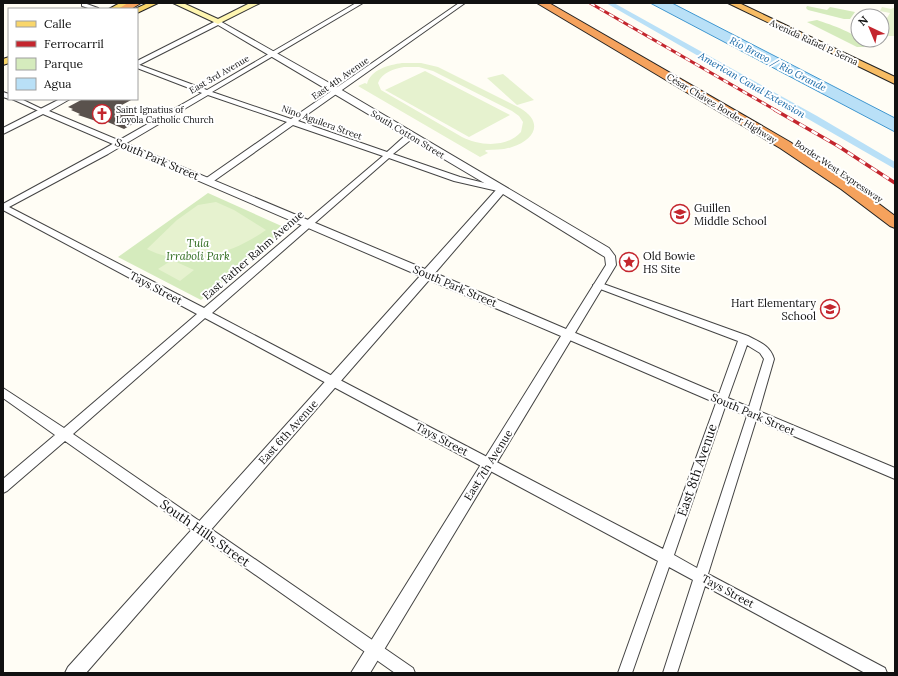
<svg xmlns="http://www.w3.org/2000/svg" width="898" height="676" viewBox="0 0 898 676" font-family="Lora,serif">
<rect width="100%" height="100%" fill="#fffdf5"/>
<g fill="#d5ebbd">
<polygon points="807,6 827,10 830,7 855,12 850,19 844,19 808,10 806,8"/>
<path d="M817,20C831,25 859,33 865,47H857L807,22Z"/>
<polygon points="208,193 286,228 201,300 118,257"/>
</g>
<g fill="#e6f2cf" fill-rule="evenodd">
<polygon points="882,7 891,9 895,7 895,36 882,36 882,32 884,32 882,30 882,23 884,23 890,13 880,11"/>
<path d="M402,63H421L438,67L520,108C544,122 535,140 512,147C503,150 495,150 486,150L485,151L488,153L480,157L358,86L365,83L367,84C371,69 389,65 402,63ZM404,67H419L433,71L512,111L519,116L523,122L521,132C507,148 479,146 462,137L381,90L378,83C382,72 394,69 404,67Z"/>
<polygon points="425,71 510,115 469,137 385,90"/>
<polygon points="503,74 534,100 517,105 487,78"/>
<path d="M216,202L234,210L266,230C232,254 186,269 147,249L177,220L198,205Z"/>
<polygon points="172,260 194,270 180,281 158,269"/>
</g>
<polygon fill="#b9e0f7" stroke="#3f96cf" points="650,3 672,3 895,118 895,132"/>
<g fill="none" stroke-linecap="round" stroke-linejoin="round">
<polygon fill="#b9e0f7" fill-rule="evenodd" points="606,3 614,3 817,116 895,162 895,169"/>
</g>
<polygon fill="#5a524d" points="83,99 133,99 120,106 125,108 122,110 143,118 124,129 103,120 96,121 78,115 80,114 71,110 73,109 68,107"/>
<g fill="none" stroke-linecap="round" stroke-linejoin="round">
<defs>
<g id="minor">
<polygon points="84,3 98,8 99,9 91,9 82,6 82,4"/>
<path d="M356,3H363L212,92L291,119L459,3H465L298,121L387,152L407,134H413V138L393,154L460,177L505,188L506,190L502,192L454,181L389,158L212,313L663,549L716,403L565,338L564,335L565,332H573L719,394L738,341L595,287L593,285L598,282L748,336C759,342 770,345 774,359L759,411L895,468V479L756,420L708,574L885,668L887,673H865L705,586L677,673H663L693,580L669,567L632,673H618L658,561L205,318L73,434L413,668L415,673H395L65,441L7,491L3,493V479L55,435L3,398V388L64,428L197,314L3,210V204L102,150L202,93L137,68V64L207,90ZM208,95L287,122L205,179V183H211L293,125L383,156L204,308L9,207L108,154ZM747,345L760,353L764,359L749,407L728,398ZM725,407L747,416L697,568L674,555Z"/>
<polygon points="3,92 9,94 9,99 3,97"/>
<polygon points="12,99 21,99 46,111 41,112"/>
</g>
<path id="tertiary" d="M218,20L340,89L609,248L615,256L616,265L370,673H351L561,336L429,280L86,673H65L68,667L420,276L43,114L3,134V128L60,99H70L49,111L425,269L496,190L218,25L137,66V61ZM503,194L605,257L606,265L566,329L435,273Z"/>
<polygon id="secondary" points="173,3 183,3 218,19 250,3 260,3 218,24"/>
<g id="primary">
<polygon points="120,3 131,3 120,9 109,9"/>
<polygon points="148,3 158,3 137,13 137,9 135,9"/>
<polygon points="9,57 9,63 3,65 3,59"/>
</g>
<polygon id="trunk" points="728,3 739,3 895,77 895,84"/>
<g id="motorway">
<polygon points="128,3 141,3 131,9 118,9"/>
<polygon points="537,3 549,3 790,142 851,183 895,216 895,228 890,226 841,189 780,148"/>
</g>
</defs>
<use href="#minor" stroke="#444" stroke-width="2"/>
<use href="#tertiary" stroke="#444" stroke-width="2"/>
<use href="#secondary" stroke="#333" stroke-width="2"/>
<use href="#primary" stroke="#222" stroke-width="2"/>
<use href="#trunk" stroke="#222" stroke-width="2"/>
<use href="#motorway" stroke="#222" stroke-width="2"/>
<use href="#minor" fill="#fff" fill-rule="evenodd"/>
<use href="#tertiary" fill="#fff" fill-rule="evenodd"/>
<use href="#secondary" fill="#fff6b0" fill-rule="evenodd"/>
<use href="#primary" fill="#f9d66b" fill-rule="evenodd"/>
<use href="#trunk" fill="#f7bc64" fill-rule="evenodd"/>
<use href="#motorway" fill="#f5a25d" fill-rule="evenodd"/>
<defs>
<polyline id="rail-far1" points="590,3 777,111"/>
<polyline id="rail" points="775,110 838,146 895,183"/>
</defs>
<use href="#rail-far1" stroke="#c4262e" stroke-width="3"/>
<use href="#rail" stroke="#c4262e" stroke-width="3.5"/>
<use href="#rail-far1" stroke="#fff" stroke-width="2" stroke-dasharray="5.5" stroke-linecap="butt"/>
<use href="#rail" stroke="#fff" stroke-width="2.5" stroke-dasharray="7" stroke-linecap="butt"/>
</g>
<defs>
<symbol id="church-ring" viewBox="-11 -11 22 22"><circle r="9.5" fill="#fff" stroke="#c4262e" stroke-width="1.5"/><path d="M-1.2-6h2.4v3.5h3.3v2.4h-3.3V6h-2.4V-.1h-3.3v-2.4h3.3Z" fill="#c4262e"/></symbol>
<symbol id="school-ring" viewBox="-11 -11 22 22"><circle r="9.5" fill="#fff" stroke="#c4262e" stroke-width="1.5"/><path d="M0-5L7-2L0 1L-7-2ZM-4 1L0 2.5L4 1V4Q0 6-4 4Z" fill="#c4262e"/></symbol>
<symbol id="sight-ring" viewBox="-11 -11 22 22"><circle r="9.5" fill="#fff" stroke="#c4262e" stroke-width="1.5"/><path d="M0-6L1.8-2.2L6-1.7L2.9 1.2L3.7 5.4L0 3.3L-3.7 5.4L-2.9 1.2L-6-1.7L-1.8-2.2Z" fill="#c4262e"/></symbol>
</defs>
<g fill-rule="evenodd">
<use href="#church-ring" x="91" y="103" width="22" height="22"/>
<use href="#school-ring" x="669" y="203" width="22" height="22"/>
<use href="#sight-ring" x="618" y="251" width="22" height="22"/>
<use href="#school-ring" x="819" y="298" width="22" height="22"/>
</g>
<g text-anchor="middle" dominant-baseline="central" stroke-width="4" stroke-linejoin="round" paint-order="stroke">
<g font-size="9" fill="#111" stroke="#fff">
<text transform="translate(814 42) rotate(25)">Avenida Rafael P. Serna</text>
<text transform="translate(219 74) rotate(-30)">East 3rd Avenue</text>
<text transform="translate(340 78) rotate(-35)">East 4th Avenue</text>
<text transform="translate(722 108) rotate(31)">César Chávez Border Highway</text>
<text transform="translate(322 122) rotate(20)">Nino Aguilera Street</text>
<text transform="translate(408 134) rotate(31)">South Cotton Street</text>
<text transform="translate(839 171) rotate(34)">Border West Expressway</text>
</g>
<g font-size="9" fill="#111" stroke="#fff" text-anchor="start">
<text x="116" y="109">Saint Ignatius of<tspan x="116" dy="10">Loyola Catholic Church</tspan></text>
</g>
<g font-size="10" font-style="italic" fill="#1768a6" stroke="#fff">
<text transform="translate(778 64) rotate(27)">Río Bravo / Rio Grande</text>
<text transform="translate(752 85) rotate(30)">American Canal Extension</text>
</g>
<g font-size="11" fill="#111" stroke="#fff">
<text transform="translate(157 159) rotate(23)">South Park Street</text>
<text transform="translate(253 255) rotate(-41)">East Father Rahm Avenue</text>
<text transform="translate(455 286) rotate(23)">South Park Street</text>
<text transform="translate(156 288) rotate(28)">Tays Street</text>
<text transform="translate(753 414) rotate(23)">South Park Street</text>
<text transform="translate(288 432) rotate(-48)">East 6th Avenue</text>
<text transform="translate(442 439) rotate(28)">Tays Street</text>
<text transform="translate(488 465) rotate(-58)">East 7th Avenue</text>
<text transform="translate(728 591) rotate(28)">Tays Street</text>
</g>
<g font-size="11" fill="#111" stroke="#fff" text-anchor="start">
<text x="694" y="208">Guillen<tspan x="694" dy="13">Middle School</tspan></text>
<text x="643" y="256">Old Bowie<tspan x="643" dy="13">HS Site</tspan></text>
<text x="816" y="303" text-anchor="end">Hart Elementary<tspan x="816" dy="13">School</tspan></text>
</g>
<g font-size="11" font-style="italic" fill="#2f6b1f" stroke="#fff">
<text x="198" y="243">Tula<tspan x="198" dy="13">Irraboli Park</tspan></text>
</g>
<g font-size="13" fill="#111" stroke="#fff">
<text transform="translate(697 470) rotate(-71)">East 8th Avenue</text>
<text transform="translate(205 533) rotate(35)">South Hills Street</text>
</g>
</g>
<rect width="898" height="676" fill="none" stroke="#111111" stroke-width="8"/>
<rect x="8" y="8" width="130" height="92" fill="#ffffff" stroke="#a0a0a0"/>
<rect x="16" y="21" width="20" height="6" fill="#f9d66b" stroke="#a0a0a0"/>
<text x="44" y="28" font-size="12" fill="#111111">Calle</text>
<rect x="16" y="41" width="20" height="6" fill="#c4262e" stroke="#a0a0a0"/>
<text x="44" y="48" font-size="12" fill="#111111">Ferrocarril</text>
<rect x="16" y="58" width="20" height="12" fill="#d5ebbd" stroke="#a0a0a0"/>
<text x="44" y="68" font-size="12" fill="#111111">Parque</text>
<rect x="16" y="78" width="20" height="12" fill="#b9e0f7" stroke="#a0a0a0"/>
<text x="44" y="88" font-size="12" fill="#111111">Agua</text>
<g transform="translate(870 28) rotate(316)"><circle r="19" fill="#ffffff" stroke="#a0a0a0"/>
<path d="M0-3L7 15L0 10L-7 15Z" fill="#c4262e"/>
<text y="-6" font-size="11" font-weight="bold" text-anchor="middle" fill="#111111">N</text>
</g>
</svg>
